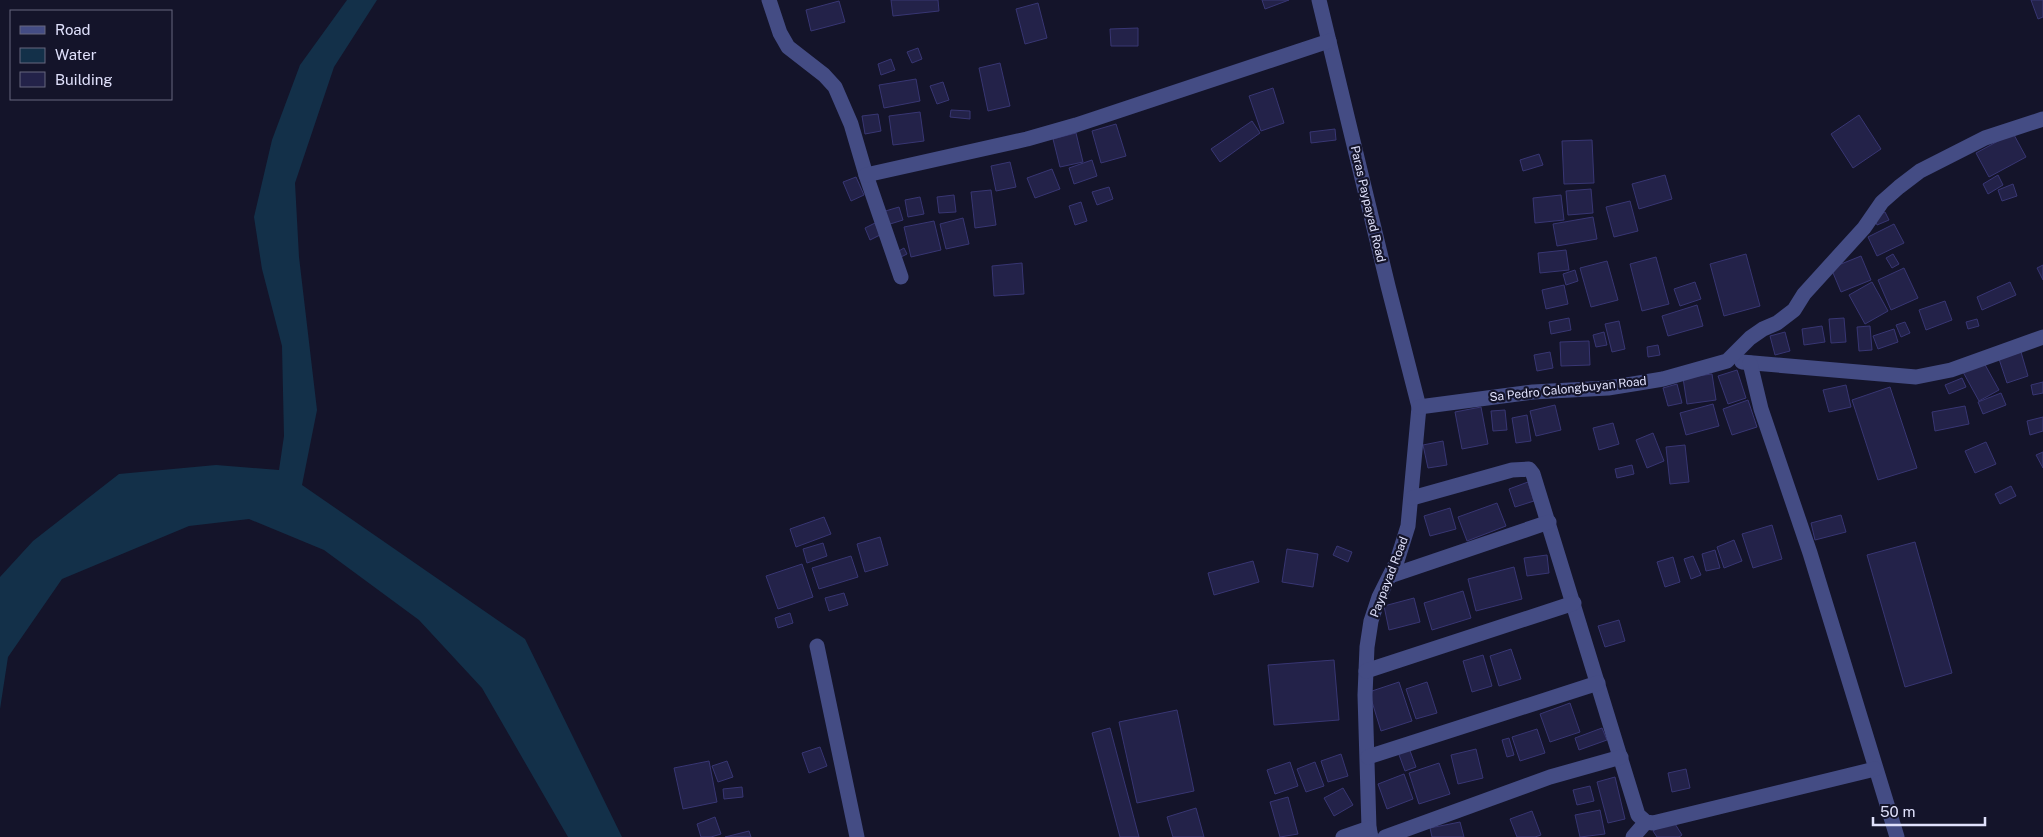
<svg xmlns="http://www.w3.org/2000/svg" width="2043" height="837" viewBox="0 0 2043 837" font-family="'Public Sans',sans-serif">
<rect width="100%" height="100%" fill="#14142a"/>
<polygon fill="#133049" points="347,0 377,0 334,67 295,183 299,257 317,410 302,485 525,639 622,837 568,837 482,688 419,620 324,550 249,519 189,526 62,579 8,657 0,709 0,577 33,541 119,474 216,465 279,470 284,436 282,346 262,269 254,217 272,140 300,65"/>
<g fill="#232249" stroke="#383673">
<polygon points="891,0 938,0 939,11 893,16"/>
<polygon points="1262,0 1289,0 1265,9"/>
<polygon points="2031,0 2043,0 2043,17 2038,19"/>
<polygon points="839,1 845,22 811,31 806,10"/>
<polygon points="1038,3 1047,38 1025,44 1016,9"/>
<polygon points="1138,28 1138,46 1111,46 1110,29"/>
<polygon points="918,48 922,59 912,63 907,52"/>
<polygon points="891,59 895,70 881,75 878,64"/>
<polygon points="1000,63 1010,106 988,111 979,68"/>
<polygon points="916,79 920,101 884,108 879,85"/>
<polygon points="943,82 949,100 937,104 930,86"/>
<polygon points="1273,88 1284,123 1261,131 1249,96"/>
<polygon points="951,110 970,111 970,119 950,117"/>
<polygon points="920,112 924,141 893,145 889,116"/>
<polygon points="878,114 881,131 865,134 862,116"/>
<polygon points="1859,115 1881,149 1853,168 1831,134"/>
<polygon points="1252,121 1260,133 1220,162 1211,149"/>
<polygon points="1116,124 1126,156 1101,163 1092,131"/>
<polygon points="1335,129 1336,140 1311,143 1310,132"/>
<polygon points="1076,133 1083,162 1060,167 1053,139"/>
<polygon points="2013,133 2026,157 1989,177 1976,153"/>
<polygon points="1592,140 1594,183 1564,184 1562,141"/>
<polygon points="1539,154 1543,165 1523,171 1520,160"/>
<polygon points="1092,160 1097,176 1074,184 1069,168"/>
<polygon points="1010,162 1016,187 996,191 991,166"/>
<polygon points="1052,169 1060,189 1035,198 1027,178"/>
<polygon points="1665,175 1672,199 1639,209 1632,184"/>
<polygon points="1998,175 2003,185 1988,194 1983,184"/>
<polygon points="856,177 864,195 851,201 843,182"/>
<polygon points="2013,184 2017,196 2002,201 1998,190"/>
<polygon points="1109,187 1113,199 1097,205 1092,192"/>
<polygon points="1591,189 1593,213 1568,215 1566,191"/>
<polygon points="991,190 996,225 975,228 971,192"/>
<polygon points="954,195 956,212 939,213 937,197"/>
<polygon points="1561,195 1564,220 1535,223 1533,198"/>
<polygon points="920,197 924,214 908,217 905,200"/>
<polygon points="1630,201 1638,231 1614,237 1606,207"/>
<polygon points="1081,202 1087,221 1075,225 1069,206"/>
<polygon points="899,207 903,220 887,225 882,212"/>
<polygon points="1885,212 1889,220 1877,225 1874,217"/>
<polygon points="1593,217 1597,239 1557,246 1553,224"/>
<polygon points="963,218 969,244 946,249 940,224"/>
<polygon points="934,221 941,250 911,257 904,227"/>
<polygon points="875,223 880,235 870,240 865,228"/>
<polygon points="1894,224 1904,243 1877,256 1868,237"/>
<polygon points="904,248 907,254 899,258 897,252"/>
<polygon points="1566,250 1569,270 1540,273 1538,253"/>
<polygon points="1746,254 1760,306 1724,316 1710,264"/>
<polygon points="1893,254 1899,264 1892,268 1886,258"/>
<polygon points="1861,256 1871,280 1841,292 1831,268"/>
<polygon points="1656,257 1669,304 1642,311 1630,264"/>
<polygon points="1607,261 1618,300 1591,307 1580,268"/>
<polygon points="1022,263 1024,294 994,296 992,266"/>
<polygon points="2043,265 2043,280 2037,268"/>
<polygon points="1904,268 1918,298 1891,310 1878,280"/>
<polygon points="1575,270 1578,281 1566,285 1563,274"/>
<polygon points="1695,282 1701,299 1680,306 1674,289"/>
<polygon points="1872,282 1888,311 1865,324 1849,295"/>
<polygon points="2010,282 2016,295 1982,310 1977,297"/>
<polygon points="1564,285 1568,304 1546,309 1542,290"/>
<polygon points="1945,301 1952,320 1926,330 1919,310"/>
<polygon points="1697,305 1703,326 1668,336 1662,316"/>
<polygon points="1569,318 1571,330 1551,334 1549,322"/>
<polygon points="1844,318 1846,342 1831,343 1829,319"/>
<polygon points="1977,319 1979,326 1968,329 1966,322"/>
<polygon points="1619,321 1625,349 1612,352 1605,324"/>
<polygon points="1905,322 1910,333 1901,337 1896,325"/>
<polygon points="1822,326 1825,342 1804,345 1802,329"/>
<polygon points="1870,326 1872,350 1859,351 1857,327"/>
<polygon points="1894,329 1898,342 1878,349 1873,336"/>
<polygon points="1604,332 1607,345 1596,347 1593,335"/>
<polygon points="1785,332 1790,351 1775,355 1770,336"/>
<polygon points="1589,341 1590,365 1561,366 1560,342"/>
<polygon points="1658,345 1660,355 1648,357 1647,347"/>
<polygon points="1550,352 1553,368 1537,371 1534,355"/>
<polygon points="2021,352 2028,376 2007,383 1999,359"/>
<polygon points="1983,361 1999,390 1979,401 1963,372"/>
<polygon points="1737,370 1746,398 1728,404 1718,376"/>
<polygon points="1712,374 1716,400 1687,404 1683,378"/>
<polygon points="1962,378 1966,387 1949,394 1945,385"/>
<polygon points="2043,382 2043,393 2033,395 2031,385"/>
<polygon points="1677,384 1682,403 1668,406 1663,388"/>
<polygon points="1846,385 1851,407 1829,412 1823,390"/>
<polygon points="1890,387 1917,468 1878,480 1852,400"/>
<polygon points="2001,393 2006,405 1983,414 1978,402"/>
<polygon points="1748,400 1757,427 1732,435 1723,409"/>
<polygon points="1713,404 1719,426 1686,435 1680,413"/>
<polygon points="1555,405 1561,430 1536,436 1530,411"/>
<polygon points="1965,406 1969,424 1935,431 1932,412"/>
<polygon points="1481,407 1488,444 1462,449 1455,412"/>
<polygon points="1505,410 1507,430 1493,431 1491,411"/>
<polygon points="1527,415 1531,441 1516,443 1512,418"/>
<polygon points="2043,417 2043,431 2030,435 2027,421"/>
<polygon points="1613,423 1619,444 1599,450 1593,428"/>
<polygon points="1653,433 1664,461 1647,468 1636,440"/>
<polygon points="1443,441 1447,465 1428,468 1423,445"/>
<polygon points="1986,442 1996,464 1975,473 1965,451"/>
<polygon points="1685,445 1689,482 1670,484 1666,447"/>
<polygon points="2043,452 2043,468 2036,455"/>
<polygon points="1632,465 1634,474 1617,478 1615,469"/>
<polygon points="1528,482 1534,501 1515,507 1509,489"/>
<polygon points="2011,486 2016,496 2000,504 1995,494"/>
<polygon points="1497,503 1506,526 1467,541 1458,517"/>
<polygon points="1450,508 1456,529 1430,536 1424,516"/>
<polygon points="1841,515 1846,532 1815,540 1811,523"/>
<polygon points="824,517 831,534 796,547 790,529"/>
<polygon points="1772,525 1782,559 1753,568 1742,534"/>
<polygon points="880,537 888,565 865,572 857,544"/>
<polygon points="1734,540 1742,561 1724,568 1717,547"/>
<polygon points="1915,542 1952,673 1905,687 1867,555"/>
<polygon points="823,543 827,556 807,563 803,549"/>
<polygon points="1337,546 1352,552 1348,562 1333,555"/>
<polygon points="1287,549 1318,554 1313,587 1282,582"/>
<polygon points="1715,550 1720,568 1706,571 1702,554"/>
<polygon points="1547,555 1549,573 1527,576 1524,558"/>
<polygon points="851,556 858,577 819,589 812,568"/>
<polygon points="1693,556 1701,575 1691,579 1684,559"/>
<polygon points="1673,557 1680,582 1665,587 1657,562"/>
<polygon points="1253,561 1259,582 1214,595 1208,573"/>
<polygon points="802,564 813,597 778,609 766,576"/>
<polygon points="1514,567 1522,599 1476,611 1468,579"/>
<polygon points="1463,591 1471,618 1432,630 1424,603"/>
<polygon points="844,593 848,605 829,611 825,598"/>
<polygon points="1414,598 1420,622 1389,630 1384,606"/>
<polygon points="790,613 793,623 778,628 775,618"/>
<polygon points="1619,620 1625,641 1605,647 1598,626"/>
<polygon points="1511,649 1521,679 1499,686 1490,656"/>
<polygon points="1483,655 1492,686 1472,692 1463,661"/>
<polygon points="1334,660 1339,720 1274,725 1268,665"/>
<polygon points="1399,682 1412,721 1381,731 1369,692"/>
<polygon points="1427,682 1437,713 1416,719 1406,689"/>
<polygon points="1570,703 1580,732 1550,742 1540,714"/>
<polygon points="1177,710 1194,791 1137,803 1119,722"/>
<polygon points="1110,728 1139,837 1120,837 1092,733"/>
<polygon points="1602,728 1607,740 1579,750 1575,738"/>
<polygon points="1537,729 1545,753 1520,761 1512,737"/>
<polygon points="1509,738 1514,755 1507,757 1502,740"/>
<polygon points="820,747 827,766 809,773 802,753"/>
<polygon points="1409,748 1416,767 1405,771 1398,752"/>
<polygon points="1476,749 1483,778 1458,784 1451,755"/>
<polygon points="1341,754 1348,776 1328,782 1321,761"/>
<polygon points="709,761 717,802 683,809 674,768"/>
<polygon points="727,761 733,777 718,782 712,766"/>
<polygon points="1290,762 1298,786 1275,794 1267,770"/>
<polygon points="1315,762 1324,786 1306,792 1297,769"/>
<polygon points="1439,763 1450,794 1419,804 1409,773"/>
<polygon points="1686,769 1690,788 1672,792 1668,773"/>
<polygon points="1404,774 1413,799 1387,809 1378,784"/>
<polygon points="1615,777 1625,819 1608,823 1597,782"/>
<polygon points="1590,786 1594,801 1577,805 1573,790"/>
<polygon points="742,787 743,797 724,799 723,789"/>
<polygon points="1343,788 1353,805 1334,816 1324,798"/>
<polygon points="1288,797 1298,834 1280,837 1270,802"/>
<polygon points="1196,808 1204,837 1173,837 1167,817"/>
<polygon points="1600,810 1605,834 1580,837 1575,815"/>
<polygon points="1532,811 1541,835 1535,837 1517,837 1510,819"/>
<polygon points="715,817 721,834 711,837 701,837 697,824"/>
<polygon points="1672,819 1682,835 1679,837 1657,837 1653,831"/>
<polygon points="1460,822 1464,837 1432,837 1430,828"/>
<polygon points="749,831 751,837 725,837"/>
</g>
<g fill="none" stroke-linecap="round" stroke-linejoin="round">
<g stroke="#444c84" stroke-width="15">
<polyline points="769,0 780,33 788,47 824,75 835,87 851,124 866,175 901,277"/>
<polyline points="1319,0 1388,286 1419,407 1408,526 1397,561 1379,597 1371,621 1367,647 1365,695 1369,828 1371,837"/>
<polyline points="866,175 1027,139 1076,125 1329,41"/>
<polyline points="1742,362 1916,377 1951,370 2043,337"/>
<polyline points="1750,363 1761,409 1810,553 1897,837"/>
<polyline points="1419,407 1533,392 1608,388 1639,383 1663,379 1727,361 1750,338 1763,329 1777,323 1794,310 1804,294 1864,228 1882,202 1899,187 1920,171 1985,138 2043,119"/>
<polyline points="1412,498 1512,470 1529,469 1533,474 1638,815 1646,822 1653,823 1875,769"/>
<polyline points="1390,576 1549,522"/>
<polyline points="817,646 857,837"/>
<polyline points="1366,671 1574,603"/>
<polyline points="1368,757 1598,683"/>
<polyline points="1343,837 1369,828"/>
<polyline points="1385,837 1550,777 1621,757"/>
<polyline points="1633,837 1646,822"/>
</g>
</g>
<g text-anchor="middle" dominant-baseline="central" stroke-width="4.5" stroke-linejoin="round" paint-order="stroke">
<g font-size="12" fill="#e0e1fc" stroke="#14142a">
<text transform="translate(1368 204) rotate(77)">Paras Paypayad Road</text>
<text transform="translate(1568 389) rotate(-6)">Sa Pedro Calongbuyan Road</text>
<text transform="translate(1389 577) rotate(-69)">Paypayad Road</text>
</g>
</g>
<rect x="10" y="10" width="162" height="90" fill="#14142a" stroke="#66667e"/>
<rect x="20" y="26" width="25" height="8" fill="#444c84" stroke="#66667e"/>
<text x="55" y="35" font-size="15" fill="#e0e1fc">Road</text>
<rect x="20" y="48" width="25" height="15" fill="#133049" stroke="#66667e"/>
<text x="55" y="60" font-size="15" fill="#e0e1fc">Water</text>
<rect x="20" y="72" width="25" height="15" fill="#232249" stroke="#66667e"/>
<text x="55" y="85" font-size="15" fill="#e0e1fc">Building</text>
<path d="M1873 817v8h112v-8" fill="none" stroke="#e0e1fc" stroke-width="2.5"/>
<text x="1880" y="817" font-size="15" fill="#e0e1fc" stroke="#14142a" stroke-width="4" paint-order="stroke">50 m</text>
</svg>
